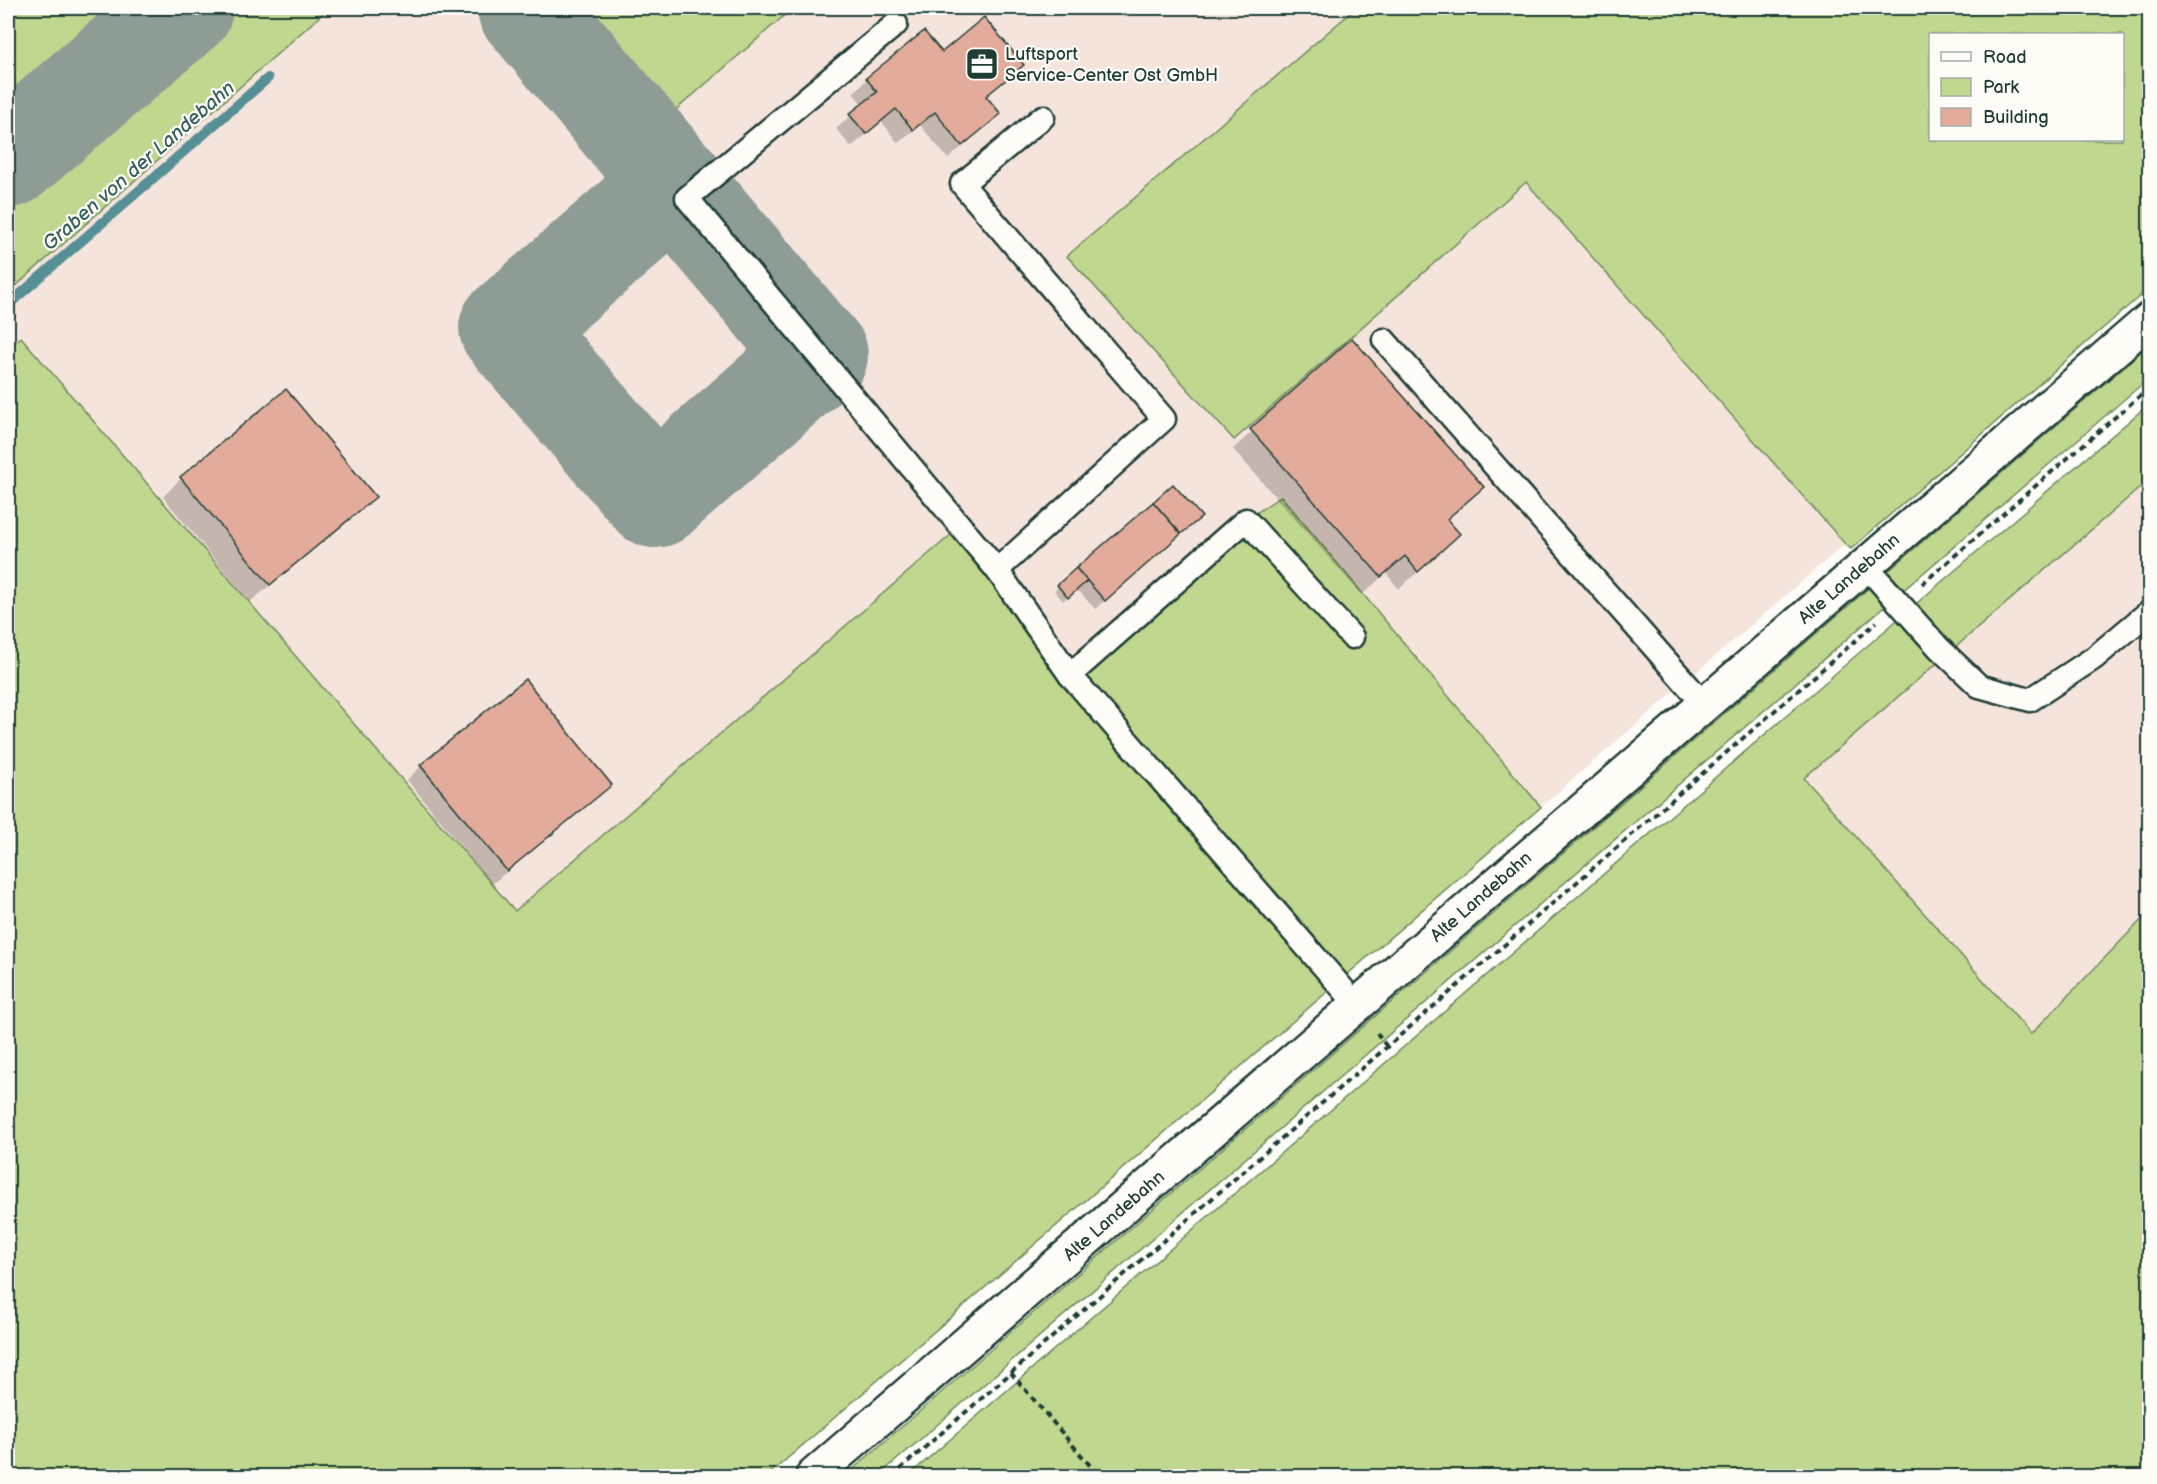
<svg xmlns="http://www.w3.org/2000/svg" width="2157" height="1484" viewBox="0 0 2157 1484" font-family="'Balsamiq Sans',sans-serif">
<rect width="100%" height="100%" fill="#fdfcf7"/>
<filter id="ink" filterUnits="userSpaceOnUse"><feTurbulence type="fractalNoise" baseFrequency=".0167" numOctaves="2"/><feDisplacementMap in="SourceGraphic" scale="12" xChannelSelector="R" yChannelSelector="G"/><feConvolveMatrix kernelMatrix="1 2 1 2 8 2 1 2 1" color-interpolation-filters="sRGB"/></filter>
<g filter="url(#ink)">
<g fill="#f5e4db" fill-rule="evenodd">
<path d="M8,8H2149V281L767,1476H8ZM1930,34H2122V140H1930Z"/>
<polygon points="2149,480 2149,912 2031,1035 1804,778"/>
</g>
<g fill="#bfd78e" stroke="#6f8a61" stroke-width="1.5" fill-rule="evenodd">
<polygon points="8,8 329,8 8,293"/>
<polygon points="567,8 793,8 662,122"/>
<path d="M1356,8H2149V288L1851,549L1845,544L1526,182L1234,440L1067,256ZM2122,34V140H1930V34Z"/>
<polygon points="21,337 515,911 960,527 1070,675 1246,520 1281,496 1541,807 767,1476 8,1476 8,349"/>
<polygon points="2149,345 2149,378 878,1476 845,1476"/>
<polygon points="2149,404 2149,480 1804,778 2031,1034 2149,912 2149,1476 908,1476 1889,627"/>
</g>
<g fill="#0003">
<polygon points="924,33 942,55 1022,65 985,97 999,114 948,159 920,125 898,143 882,122 851,147 836,129 863,105 853,93 867,79"/>
<polygon points="1352,340 1482,486 1446,520 1440,552 1399,589 1386,573 1362,595 1233,449"/>
<polygon points="286,391 374,497 356,515 250,602 163,497 181,478"/>
<polygon points="1154,503 1170,544 1095,609 1077,589 1063,601 1054,591"/>
<polygon points="525,681 610,784 596,798 492,884 407,780 421,766"/>
</g>
<g fill="none" stroke-linecap="round" stroke-linejoin="round">
<polyline stroke="#569096" stroke-width="10" points="8,305 268,78"/>
<g stroke="#8e9c96" stroke-width="100">
<polyline points="527,8 818,355 655,498 509,328 675,183"/>
<polyline points="8,158 183,8"/>
</g>
</g>
<g fill="#e3ab9b" stroke="#1f3d34" stroke-width="1.5">
<polygon points="984,17 1024,65 986,96 1001,114 962,146 935,112 913,130 896,109 866,134 849,114 877,92 866,78 924,31 942,52"/>
<polygon points="1352,338 1484,487 1447,519 1460,534 1418,572 1405,556 1381,577 1250,429"/>
<polygon points="286,389 376,497 270,585 180,477"/>
<polygon points="1173,484 1202,517 1181,534 1153,502"/>
<polygon points="1153,502 1181,534 1105,601 1076,568"/>
<polygon points="1076,568 1087,581 1068,598 1057,585"/>
<polygon points="525,679 612,785 507,871 420,765"/>
</g>
<g fill="none" stroke-linecap="round" stroke-linejoin="round">
<defs>
<g id="lane">
<polyline points="896,24 687,198 997,570 1070,675 1357,1005"/>
<polyline points="1384,340 1704,704"/>
<polyline points="1865,565 1939,648 1979,686 2030,700 2094,658 2150,611"/>
<polyline points="997,570 1164,419 962,184 1043,117"/>
<polyline points="1070,675 1246,520 1352,637"/>
</g>
<polyline id="secondary" points="813,1476 2150,319"/>
</defs>
<use href="#lane" stroke="#1f3d34" stroke-width="27"/>
<use href="#secondary" stroke="#1f3d34" stroke-width="38"/>
<g stroke="#1f3d34" stroke-width="4" stroke-dasharray="6 4.5" stroke-linecap="butt">
<polyline points="1922,584 2150,387"/>
<polyline points="1377,1033 1387,1047"/>
<polyline points="1011,1373 1099,1476"/>
<polyline points="892,1476 1877,622"/>
</g>
<use href="#lane" stroke="#fdfcf7" stroke-width="22"/>
<use href="#secondary" stroke="#fdfcf7" stroke-width="33"/>
</g>
</g>
<defs>
<symbol id="office-square" viewBox="-11 -11 22 22"><rect x="-9" y="-9" width="18" height="18" rx="4" fill="#1f3d34" stroke="#fdfcf7"/><path d="M-6-3h4V-5.5h4V-3h4V5H-6ZM-1-4.5V-3h2v-1.5ZM-6 0V1H6V0Z" fill="#fff"/></symbol>
</defs>
<g fill-rule="evenodd">
<use href="#office-square" x="963" y="45" width="38" height="38"/>
</g>
<g text-anchor="middle" dominant-baseline="central" stroke-width="4.5" stroke-linejoin="round" paint-order="stroke">
<g font-size="18" fill="#1f3d34" stroke="#fdfcf7" text-anchor="start">
<text x="1005" y="54">Luftsport<tspan x="1005" dy="21">Service-Center Ost GmbH</tspan></text>
</g>
<g font-size="18" fill="#1f3d34" stroke="#fdfcf7">
<text transform="translate(1849 579) rotate(-41)">Alte Landebahn</text>
<text transform="translate(1481 897) rotate(-41)">Alte Landebahn</text>
<text transform="translate(1114 1216) rotate(-41)">Alte Landebahn</text>
</g>
<g font-size="20" font-style="italic" fill="#36605d" stroke="#fdfcf7">
<text transform="translate(139 166) rotate(-41)">Graben von der Landebahn</text>
</g>
</g>
<rect width="2157" height="1484" fill="none" stroke="#fdfcf7" stroke-width="30"/>
<rect x="15" y="15" width="2127" height="1454" fill="none" stroke="#1f3d34" stroke-width="2" filter="url(#ink)"/>
<rect x="1929" y="33" width="195" height="108" fill="#fdfcf7" stroke="#a4b0a9" stroke-width="1.5"/>
<rect x="1941" y="52" width="30" height="9" fill="#fdfcf7" stroke="#a4b0a9" stroke-width="1.5"/>
<text x="1983" y="63" font-size="18" fill="#1f3d34">Road</text>
<rect x="1941" y="78" width="30" height="18" fill="#bfd78e" stroke="#a4b0a9" stroke-width="1.5"/>
<text x="1983" y="93" font-size="18" fill="#1f3d34">Park</text>
<rect x="1941" y="108" width="30" height="18" fill="#e3ab9b" stroke="#a4b0a9" stroke-width="1.5"/>
<text x="1983" y="123" font-size="18" fill="#1f3d34">Building</text>
</svg>
